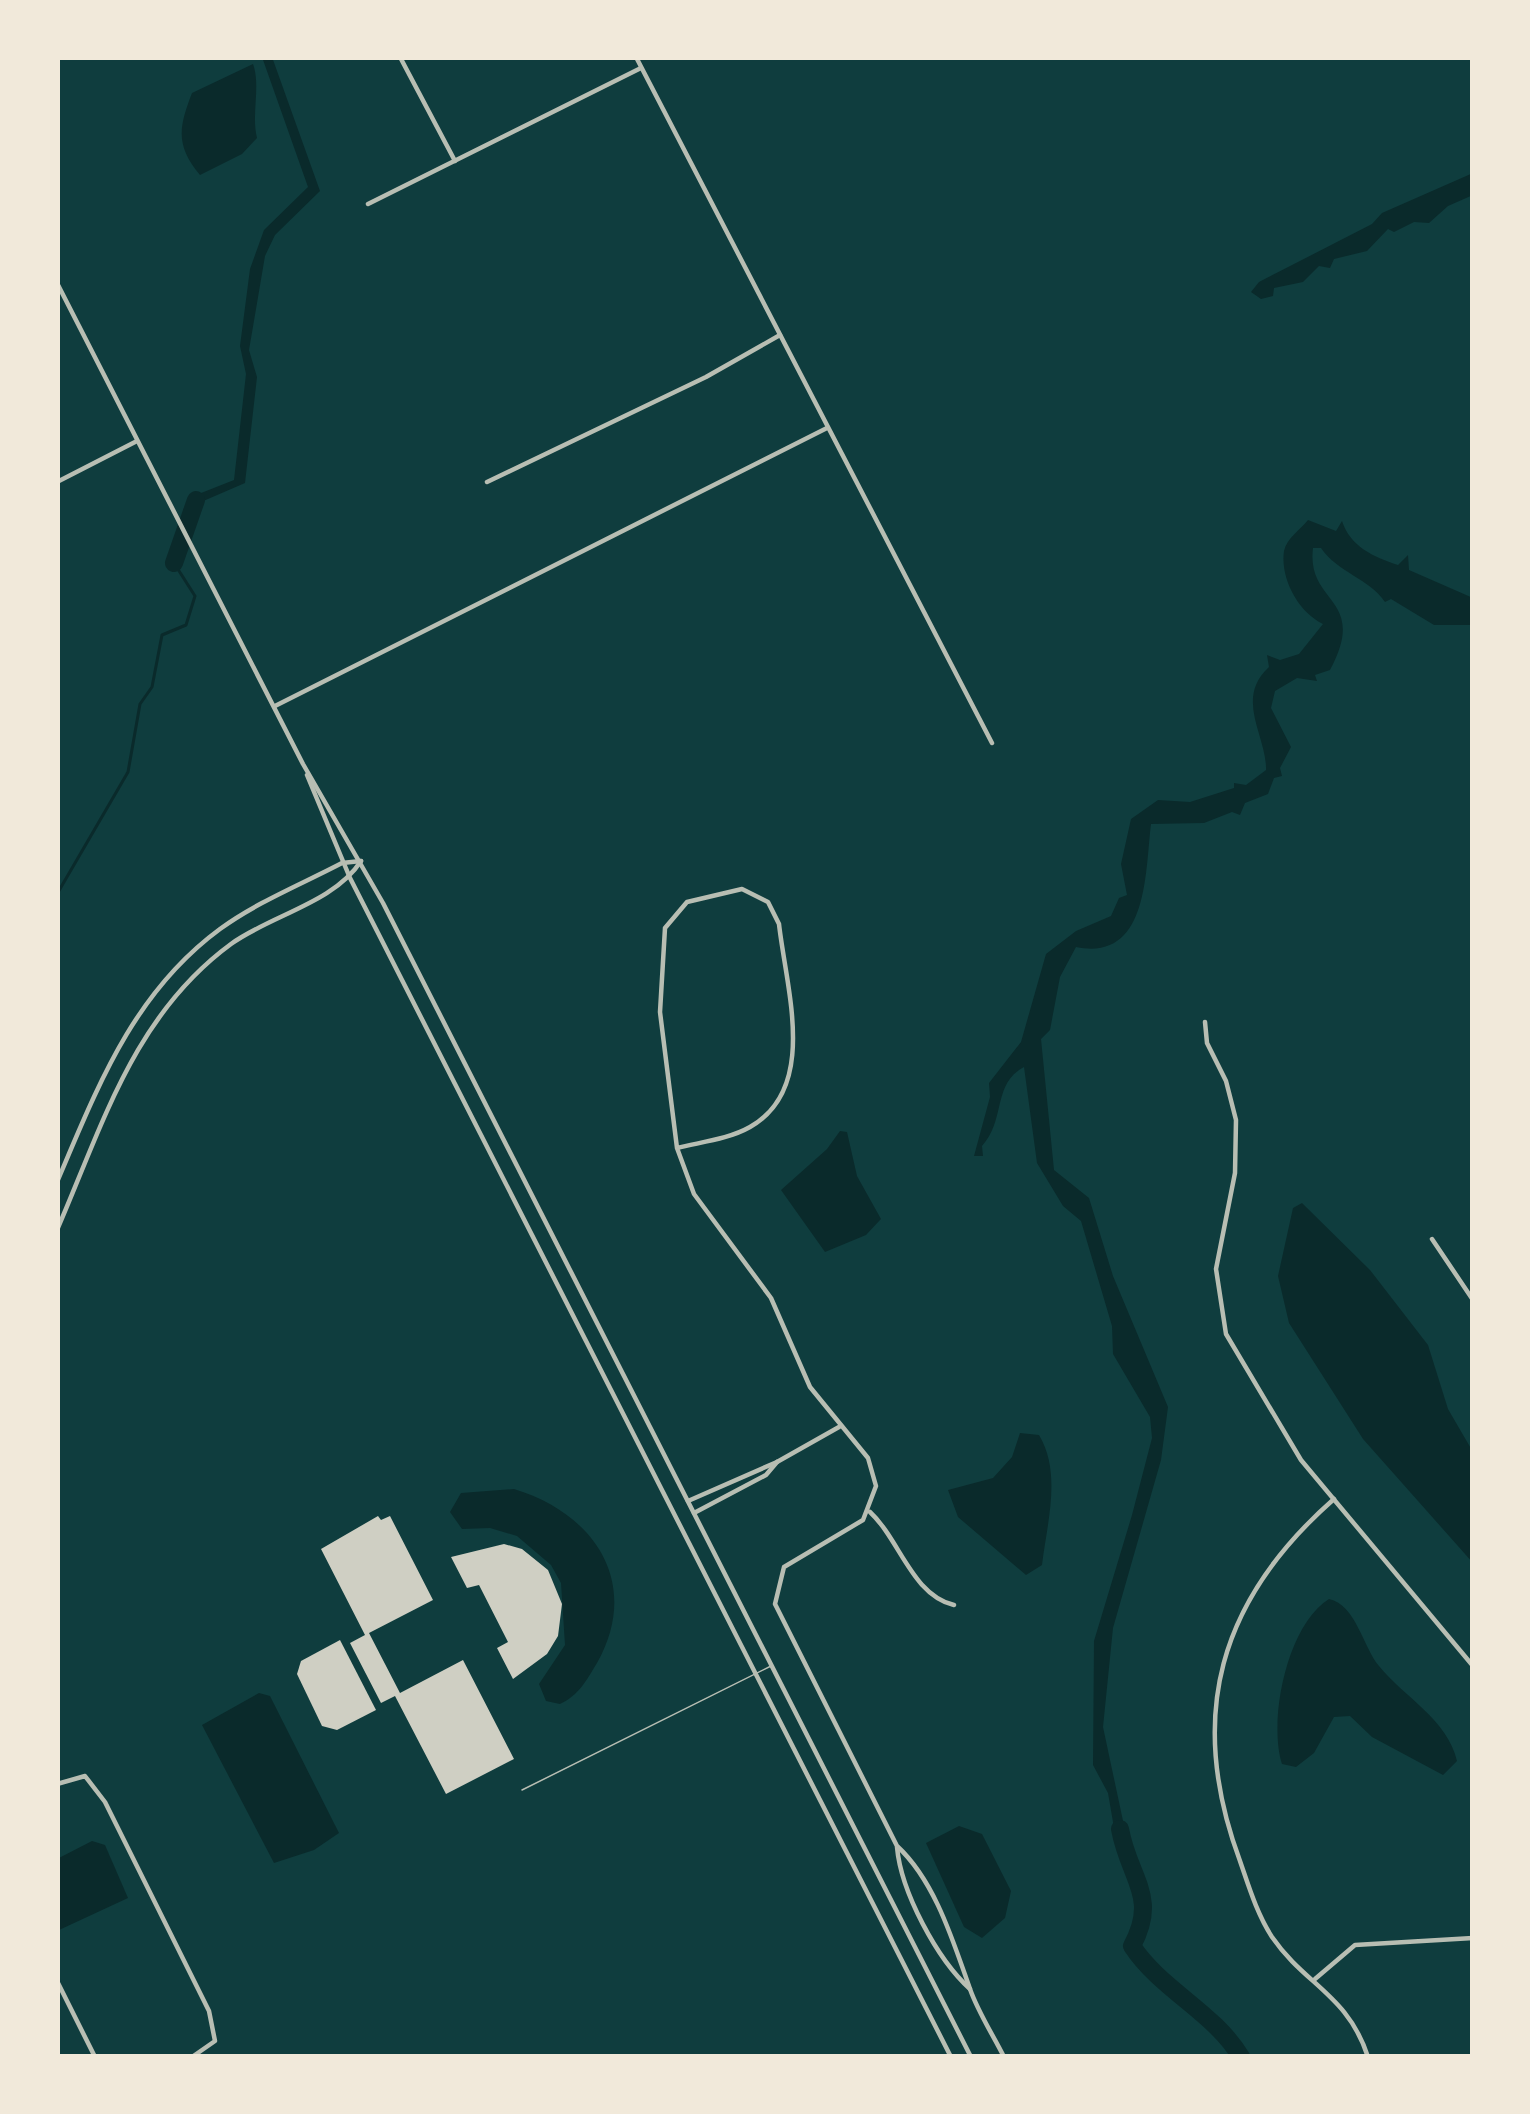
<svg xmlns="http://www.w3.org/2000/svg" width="1530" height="2114" viewBox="0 0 1530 2114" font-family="Roboto,sans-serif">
<rect width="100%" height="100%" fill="#0f3d3e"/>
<g fill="#0a2a2b">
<polygon points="262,57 272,57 320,191 275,235 265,256 249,350 257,377 245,483 201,502 188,520 183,510 191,497 234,480 246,374 240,346 250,269 264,230 308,187"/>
<path d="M253,64C261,86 251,114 257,138L242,154L200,175C175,145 179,127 192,93Z"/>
<polygon points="1473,173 1473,195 1448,206 1429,223 1414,222 1394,232 1388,229 1367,251 1334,259 1330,268 1319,266 1303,282 1274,288 1273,296 1261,299 1251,292 1259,282 1372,224 1382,213"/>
<path d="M1308,520L1336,531L1342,521C1350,546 1373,557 1398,565L1408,555L1409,570L1473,598V625H1434L1391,599L1385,602C1369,578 1338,573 1321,548H1313C1306,605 1369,597 1330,670L1315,675L1317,681L1297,678L1275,691L1271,708L1291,747L1280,768L1282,776L1274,778L1268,794L1245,803L1240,815L1232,812L1204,823L1151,824C1145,871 1149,962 1076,947L1060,977L1050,1030L1041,1039L1054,1170L1089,1198L1113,1276L1168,1407L1161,1460L1113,1628L1103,1727L1129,1849L1118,1851L1108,1793L1093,1765L1094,1641L1132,1515L1152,1438L1150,1417L1113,1354L1112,1326L1081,1221L1063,1206L1037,1163L1024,1067C992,1084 1006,1120 982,1146L983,1156H974L990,1097L989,1083L1021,1042L1046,954L1076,931L1111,916L1119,898L1127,895L1121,864L1131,819L1158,800L1190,802L1234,788V783L1246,785L1266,770C1267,736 1234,699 1269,667L1267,655L1280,660L1299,654L1323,624C1298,612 1280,578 1284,551C1287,538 1300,530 1308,520Z"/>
<polygon points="840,1131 847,1132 857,1176 881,1219 866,1235 825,1252 781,1190 827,1149"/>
<polygon points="1302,1203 1370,1270 1428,1345 1448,1409 1473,1452 1473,1563 1363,1439 1289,1323 1278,1276 1293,1208"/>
<path d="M1020,1433L1039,1435C1062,1473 1047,1523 1042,1565L1026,1575L958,1517L948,1490L993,1478L1012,1457Z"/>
<path d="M514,1489C594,1513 642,1583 597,1663C586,1681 579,1695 560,1704L546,1701L539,1684L565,1645L561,1583L551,1565L517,1536L490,1528L462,1529L450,1512L461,1493Z"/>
<path d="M1329,1599C1356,1605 1363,1647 1379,1666C1404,1697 1448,1720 1457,1761L1443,1775L1372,1737L1350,1716L1334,1717L1314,1753L1296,1767L1282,1764C1268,1720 1287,1625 1329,1599Z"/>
<polygon points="259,1693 270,1696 339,1833 314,1850 274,1863 202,1725"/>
<polygon points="959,1826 982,1834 1011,1891 1005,1918 982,1938 964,1927 926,1843"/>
<polygon points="92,1841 105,1845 128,1898 59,1930 57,1859"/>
</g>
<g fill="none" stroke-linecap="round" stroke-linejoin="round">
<polyline stroke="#0a2a2b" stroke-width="3" points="57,894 128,772 140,704 152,687 162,635 186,625 195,596 174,563"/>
<g stroke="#0a2a2b" stroke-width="18">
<polyline points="174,563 196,500"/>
<path d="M1120,1829C1129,1879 1159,1896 1132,1946C1161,1990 1214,2012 1241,2057"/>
</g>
</g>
<g fill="#cfcfc3">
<polygon points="378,1516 381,1520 390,1516 433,1600 369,1633 400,1693 463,1660 514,1759 446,1794 395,1696 381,1703 350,1643 365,1635 321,1549"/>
<polygon points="504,1544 522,1549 548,1570 562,1604 558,1636 547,1654 513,1679 497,1648 508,1642 479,1585 467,1588 451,1557"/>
<polygon points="340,1640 376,1710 337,1730 322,1726 297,1674 301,1661"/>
</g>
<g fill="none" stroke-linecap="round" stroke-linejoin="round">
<polyline stroke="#b8beb3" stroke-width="1.5" points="522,1790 771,1666"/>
<g stroke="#b8beb3" stroke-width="4.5">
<polyline points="400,57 455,161"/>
<polyline points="636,57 992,743"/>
<polyline points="368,204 641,68"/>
<polyline points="57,482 137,441"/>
<polyline points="487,482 706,377 780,335"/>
<polyline points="275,706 827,428"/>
<polyline points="1205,1022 1207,1043 1226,1081 1236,1120 1235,1173 1216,1269 1226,1334 1301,1460 1473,1666"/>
<path d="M677,1148C701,1142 729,1139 750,1127C819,1088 786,988 779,924L768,902L742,889L687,902L665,928L660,1012L677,1148L694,1194L771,1298L810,1387L868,1458L876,1486L863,1520L784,1567L775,1604L897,1846C935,1881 953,1941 970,1989C978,2012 993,2035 1004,2057"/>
<polyline points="1432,1239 1473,1300"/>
<path d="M1334,1499C1219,1600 1186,1716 1240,1861C1249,1887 1257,1914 1272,1937C1305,1985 1348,1995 1368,2057"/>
<polyline points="688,1501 777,1462 839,1427"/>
<path d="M870,1512C900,1540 912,1595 954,1605"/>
<polyline points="694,1513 766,1475 777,1462"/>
<polyline points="57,1784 85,1776 105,1802 209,2011 215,2041 192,2057"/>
<path d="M897,1847C901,1892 937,1959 970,1989"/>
<polyline points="1315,1979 1355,1945 1473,1938"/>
<polyline points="57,1981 95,2057"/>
</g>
<g stroke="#b8beb3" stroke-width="4.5">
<polyline points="57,283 303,764 383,903 971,2057"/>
<polyline points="307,775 350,878 951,2057"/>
<path d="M57,1182C98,1086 133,993 220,929C257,902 302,884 342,863L361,861"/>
<path d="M57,1230C103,1124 134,1015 231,944C271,915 334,903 361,861"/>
</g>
</g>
<rect width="1530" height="2114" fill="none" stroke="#f1e9da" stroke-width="120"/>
</svg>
